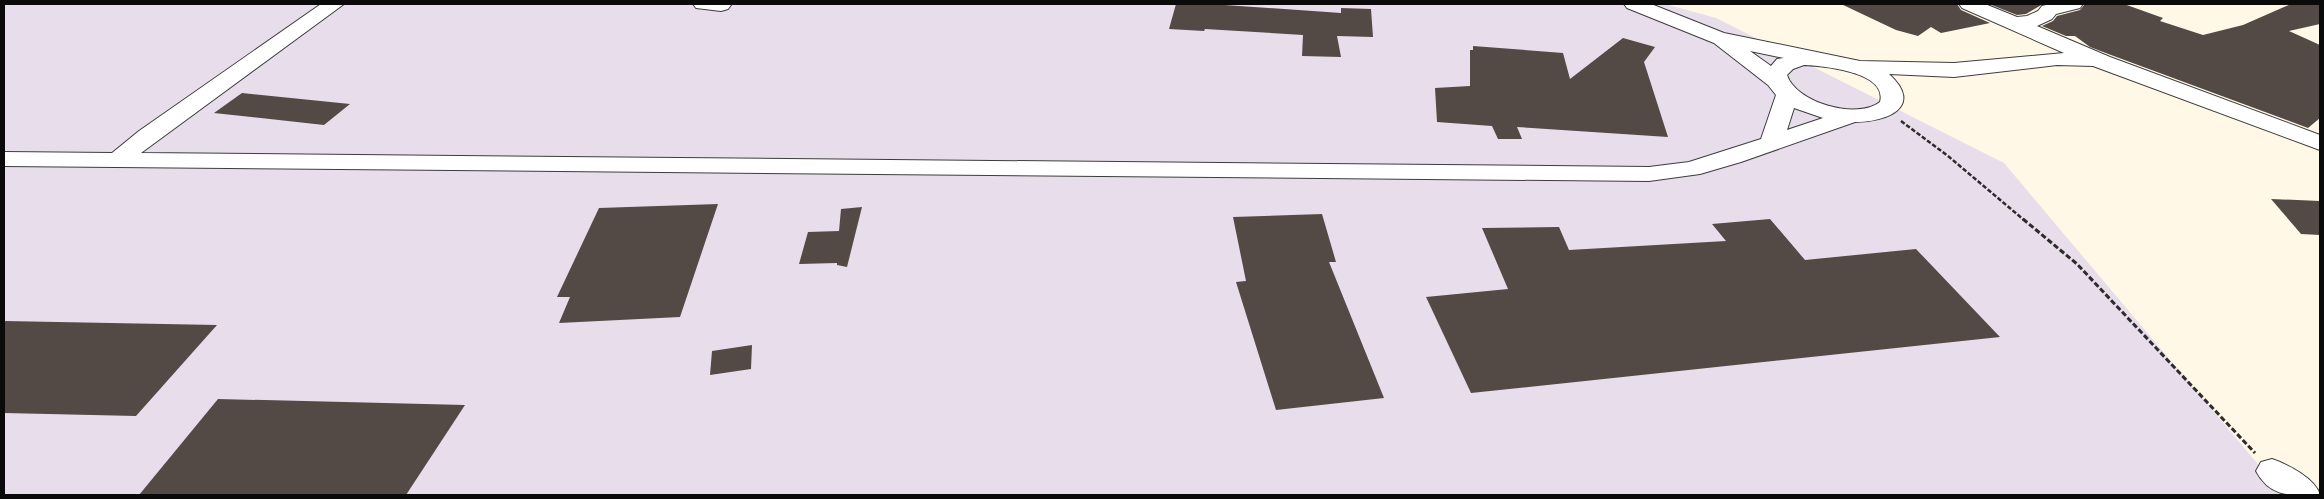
<svg xmlns="http://www.w3.org/2000/svg" width="2324" height="499" viewBox="0 0 2324 499" font-family="'IBM Plex Serif',serif">
<rect width="100%" height="100%" fill="#fff8e7"/>
<polygon fill="#e8ddea" points="4,4 1665,4 1716,18 2004,163 2284,495 4,495"/>
<g fill="#534a46">
<polygon points="1176,4 1210,4 1341,13 1341,8 1371,9 1373,37 1337,36 1341,57 1302,56 1303,35 1205,29 1204,31 1169,29"/>
<polygon points="1841,4 1957,4 1961,10 1990,23 1941,33 1931,27 1918,36 1896,30"/>
<polygon points="1989,4 2043,4 2026,14 2017,15"/>
<polygon points="2085,4 2124,4 2163,18 2160,21 2203,35 2243,25 2291,4 2320,4 2320,24 2289,31 2320,45 2320,118 2308,128 2111,55 2090,47 2075,36 2066,36 2042,26 2053,21 2057,16 2080,10"/>
<polygon points="1623,38 1655,47 1644,62 1668,137 1517,127 1522,139 1498,139 1492,126 1437,122 1435,88 1470,86 1470,50 1473,50 1473,46 1563,53 1570,79"/>
<polygon points="242,93 350,104 324,125 214,113"/>
<polygon points="2271,199 2320,201 2320,235 2301,234"/>
<polygon points="718,204 680,317 559,323 570,297 557,297 599,208"/>
<polygon points="862,207 847,267 837,265 837,263 799,264 808,232 839,231 841,209"/>
<polygon points="1322,214 1336,262 1329,262 1384,398 1276,410 1236,282 1246,281 1233,217"/>
<polygon points="1770,219 1805,260 1916,249 2000,337 1471,393 1426,297 1508,289 1482,228 1559,227 1569,250 1726,241 1712,224"/>
<polygon points="4,321 217,325 136,416 4,413"/>
<polygon points="752,345 751,369 710,375 712,351"/>
<polygon points="218,399 465,405 406,495 139,495"/>
</g>
<g fill="none" stroke-linecap="round" stroke-linejoin="round">
<defs>
<g id="minor">
<path d="M321,4H344L141,153L1649,167L1689,162L1761,139L1776,95L1768,85L1714,43L1627,8L1624,4H1651L1724,33L1860,61L1954,63L2064,53L1962,8L1959,4H1985L2017,17L2027,16L2038,11L2042,6L2050,4H2083L2080,8L2056,14L2052,19L2037,26L2110,57L2320,135V150L2093,66L2057,65L1954,77L1889,74C1925,107 1886,122 1855,122L1741,162L1700,174L1649,181L4,166V152L112,153L139,131ZM1750,51L1784,58L1777,59L1771,66ZM1804,65C1824,66 1888,72 1880,102C1857,120 1796,103 1787,75L1793,69ZM1794,108L1823,118L1787,130Z"/>
<polygon points="693,4 730,4 731,5 728,9 721,11 696,8"/>
<path d="M2272,459C2287,464 2316,479 2320,495C2293,495 2271,499 2256,471L2261,462Z"/>
</g>
</defs>
<use href="#minor" stroke="#3d3d3d" stroke-width="2"/>
<polyline stroke="#2c2c2c" stroke-width="2.5" stroke-dasharray="4.5 2" stroke-linecap="butt" points="1901,121 1948,156 2024,220"/>
<polyline stroke="#2c2c2c" stroke-width="3" stroke-dasharray="5.5 2.5" stroke-linecap="butt" points="2023,219 2077,264 2255,453"/>
<use href="#minor" fill="#fff" fill-rule="evenodd"/>
</g>
<rect width="2324" height="499" fill="none" stroke="#0a0a0a" stroke-width="10"/>
</svg>
